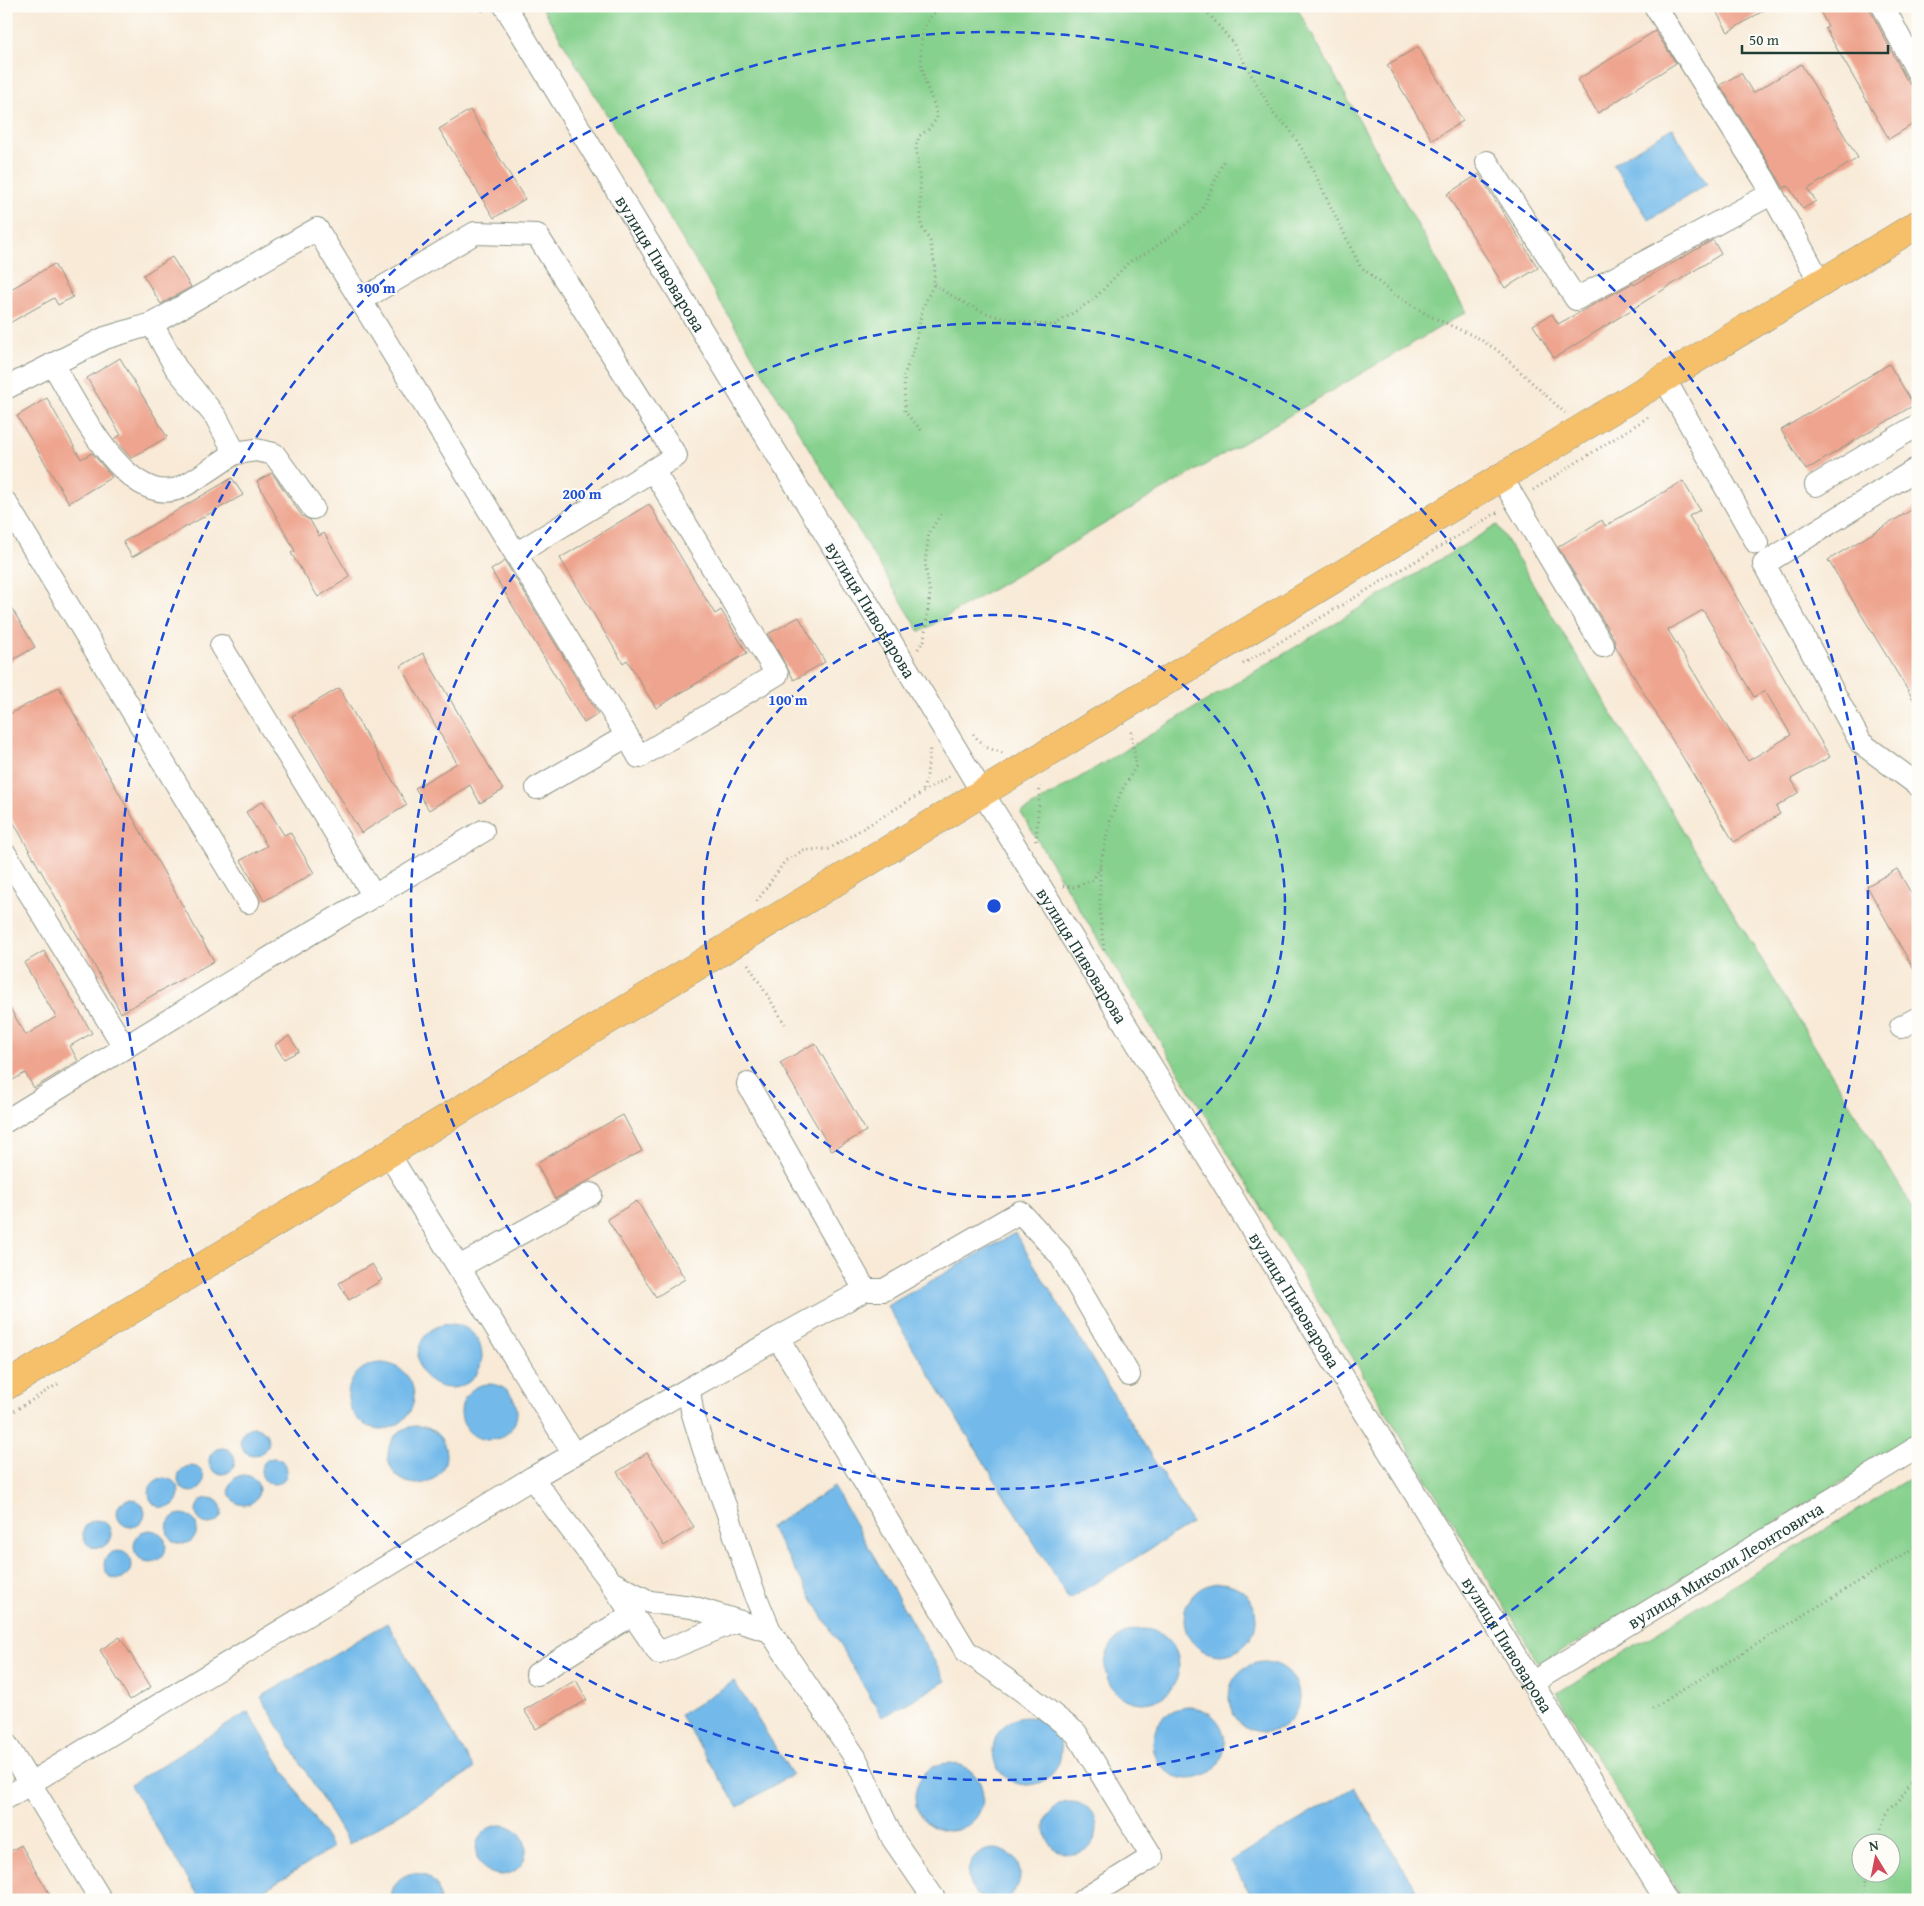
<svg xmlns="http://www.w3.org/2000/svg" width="1924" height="1906" viewBox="0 0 1924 1906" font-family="'Gentium Book Plus',serif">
<rect width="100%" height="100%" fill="#fdfcf7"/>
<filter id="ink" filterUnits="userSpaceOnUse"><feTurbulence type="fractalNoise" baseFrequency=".02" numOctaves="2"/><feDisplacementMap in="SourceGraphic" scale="10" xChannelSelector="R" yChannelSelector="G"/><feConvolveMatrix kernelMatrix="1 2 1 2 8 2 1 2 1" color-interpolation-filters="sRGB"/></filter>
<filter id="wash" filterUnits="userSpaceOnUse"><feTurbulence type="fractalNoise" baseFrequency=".0096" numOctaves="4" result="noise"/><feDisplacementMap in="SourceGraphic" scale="20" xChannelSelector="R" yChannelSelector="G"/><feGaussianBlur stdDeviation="1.12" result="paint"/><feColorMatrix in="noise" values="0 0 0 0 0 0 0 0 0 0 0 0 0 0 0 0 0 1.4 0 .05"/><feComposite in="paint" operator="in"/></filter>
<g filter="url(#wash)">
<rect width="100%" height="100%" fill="#f8ead7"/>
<g fill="#87d18e" stroke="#538761" fill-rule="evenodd">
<polygon points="541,6 1296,6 1466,312 920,632"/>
<polygon points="1497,525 1918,1216 1918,1436 1540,1665 1021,813"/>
<path d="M1918,1473V1900H1683L1557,1693ZM1862,1844H1892V1874H1862Z"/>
</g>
<g fill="#73baea" stroke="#497c8f">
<polygon points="1672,128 1707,184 1649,220 1613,164"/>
<polygon points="1015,1233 1192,1523 1069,1599 887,1306"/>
<circle cx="450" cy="1356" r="32"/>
<circle cx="381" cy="1396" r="33"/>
<circle cx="489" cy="1412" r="28"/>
<circle cx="417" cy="1455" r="29"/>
<circle cx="254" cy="1441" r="14"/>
<circle cx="222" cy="1461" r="13"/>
<circle cx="274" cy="1471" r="13"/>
<circle cx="191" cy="1479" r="13"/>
<circle cx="244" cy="1490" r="15"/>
<circle cx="164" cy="1493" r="15"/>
<polygon points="834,1487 946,1681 882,1717 770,1527"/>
<circle cx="209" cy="1511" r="13"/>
<circle cx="131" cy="1513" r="14"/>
<circle cx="182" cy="1529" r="15"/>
<circle cx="97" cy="1534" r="14"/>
<circle cx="150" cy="1546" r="16"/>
<circle cx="118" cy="1565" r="14"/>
<circle cx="1220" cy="1619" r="36"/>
<polygon points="387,1623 474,1769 349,1844 261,1697"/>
<circle cx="1142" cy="1666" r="37"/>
<circle cx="1264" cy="1697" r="35"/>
<polygon points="734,1681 792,1774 738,1807 680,1715"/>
<circle cx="1189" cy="1743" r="36"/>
<polygon points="248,1712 332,1848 248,1900 201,1900 130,1785"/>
<circle cx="1027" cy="1751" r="34"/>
<circle cx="949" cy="1797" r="34"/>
<polygon points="1354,1787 1422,1900 1254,1900 1231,1861"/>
<circle cx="1071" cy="1828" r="26"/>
<circle cx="501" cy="1850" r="25"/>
<circle cx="994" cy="1875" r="26"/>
<path d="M413,1873C429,1874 440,1883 440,1900H391C391,1885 399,1876 413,1873Z"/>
</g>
<g id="blocks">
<g fill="#eea48e" fill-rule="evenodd">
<polygon points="1713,6 1771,6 1728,32"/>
<polygon points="1817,6 1868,6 1906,79 1918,93 1918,121 1889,139 1825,28 1828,26"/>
<polygon points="1655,31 1676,63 1598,113 1577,80"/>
<polygon points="1418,47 1463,121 1432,140 1387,65"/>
<polygon points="1801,64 1858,158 1808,189 1816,201 1803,209 1788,186 1784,188 1720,85 1741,73 1753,93"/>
<polygon points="470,110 525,199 494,218 439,129"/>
<polygon points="1479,174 1538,268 1505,288 1447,194"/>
<polygon points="1713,240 1721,254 1554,358 1533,325 1552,314 1558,324 1633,283 1634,285"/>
<polygon points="172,257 191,287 161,304 143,275"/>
<polygon points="54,264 73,297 58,305 54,298 6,325 6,292"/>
<polygon points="120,358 167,437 131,458 114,439 121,435 87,378"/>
<polygon points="1889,364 1914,405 1806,470 1781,430"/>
<polygon points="47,398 81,459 92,453 112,477 69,503 17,416"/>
<polygon points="272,473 302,516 310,520 319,536 324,533 350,577 318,597 291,553 295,551 257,481"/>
<polygon points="232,478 243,495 132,557 123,542"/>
<path d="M1683,481L1700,510L1689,516L1830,757L1791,779L1799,792L1776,807L1780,814L1734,842L1616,647L1614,639L1558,547L1602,520L1605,526ZM1703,610L1754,697L1765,691L1791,735L1748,761L1668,630Z"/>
<polygon points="649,504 715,614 721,610 747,653 656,708 627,660 623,663 560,558"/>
<polygon points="1918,506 1918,707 1828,560"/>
<polygon points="505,561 598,714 584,723 491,570"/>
<polygon points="6,599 35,647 6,664"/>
<polygon points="799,617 825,662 794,680 768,634"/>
<polygon points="423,653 503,790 480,803 470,785 429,810 415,788 457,763 401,666"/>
<polygon points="59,687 214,961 121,1013 6,809 6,716"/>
<polygon points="339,688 407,805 361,833 292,716"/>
<polygon points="263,801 284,835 290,832 314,873 264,901 241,860 267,846 246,812"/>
<polygon points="1897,869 1918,905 1918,977 1867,886"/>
<polygon points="44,951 92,1033 70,1046 78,1061 34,1088 25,1073 6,1084 6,1002 26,1035 56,1017 24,963"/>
<polygon points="289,1036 299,1051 284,1059 275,1045"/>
<polygon points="815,1043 866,1131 832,1151 780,1063"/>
<polygon points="623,1115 642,1151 555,1199 536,1163"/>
<polygon points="637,1201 685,1279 656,1297 607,1219"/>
<polygon points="372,1264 382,1280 349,1300 339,1283"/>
<polygon points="647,1453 694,1527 664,1546 617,1472"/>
<polygon points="120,1637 151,1687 130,1700 100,1650"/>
<polygon points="576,1680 587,1700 536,1729 524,1710"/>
<polygon points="21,1845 53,1900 6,1900 6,1854"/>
</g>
</g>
</g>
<g filter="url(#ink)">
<use href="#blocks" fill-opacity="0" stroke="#8c9486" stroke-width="1"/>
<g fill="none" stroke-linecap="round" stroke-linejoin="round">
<defs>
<g id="minor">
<path id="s1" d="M505,6L982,792L1666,1900"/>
<polyline points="1655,6 1764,179 1821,284"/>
<polyline points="1883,6 1918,73"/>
<polyline points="1487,162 1576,299 1771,194"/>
<polyline points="361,300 475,233 537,235 676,456 516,554"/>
<polyline points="152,324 176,368 216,417 235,453 256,450 274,454 313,508"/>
<path d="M53,364C74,400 124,505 177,489C190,485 222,461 235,453"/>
<polyline points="1664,378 1757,543"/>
<polyline points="6,388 105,338 152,324 317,229 627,736 537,788"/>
<polyline points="1918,468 1764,564 1861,743 1918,785"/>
<polyline points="1501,477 1603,646"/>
<polyline points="1816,485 1918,425"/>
<polyline points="6,503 248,902"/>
<polyline points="221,646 374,896"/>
<polyline points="627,736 639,757 777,674 653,470"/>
<polyline points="6,855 125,1048"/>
<polyline points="1901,1027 1918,1018"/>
<polyline points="748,1084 865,1290 778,1338 966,1651 1024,1692 1076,1733 1152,1857 1083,1900"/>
<polyline points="6,1121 281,951 483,831"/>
<polyline points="388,1153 574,1454"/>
<polyline points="459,1267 591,1194"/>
<polyline points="865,1290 884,1290 1020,1212 1060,1255 1129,1375"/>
<polyline points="689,1389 692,1411 704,1450 727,1511 751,1585 770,1631"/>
<polyline points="532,1478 611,1582 650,1602 692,1607 770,1631 855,1757 893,1839 935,1900"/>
<polyline points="611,1583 659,1653 736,1621"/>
<polyline points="537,1674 633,1614"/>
<path id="s2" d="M1533,1682L1918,1447"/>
<polyline points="6,1744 101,1900"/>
<polyline points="6,1798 532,1478 778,1338"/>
</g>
<polyline id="major" points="6,1386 1918,224"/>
</defs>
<use href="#minor" stroke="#8c9486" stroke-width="24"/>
<use href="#major" stroke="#8c9486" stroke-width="29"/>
<g stroke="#8c9486" stroke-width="3" stroke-dasharray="1 4" stroke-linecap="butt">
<polyline points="480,6 484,13"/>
<polyline points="1202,6 1233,43 1275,116 1288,127 1304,152 1360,266 1392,293 1430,316 1478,338 1497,350 1565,413"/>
<path d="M934,284C956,300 984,315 1011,320C1024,323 1039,323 1053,326L1094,299L1129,262L1150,251L1193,219L1202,210L1225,158"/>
<path d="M921,430L905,412L904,375L914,349L923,307L934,284L935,267L930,241L921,226L920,181L916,147L919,136L929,129L937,118C936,105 929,94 925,81C919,59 917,28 935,12L934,6"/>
<polyline points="1533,490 1650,416"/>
<polyline points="918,649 924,640 930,594 925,563 929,533 942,512"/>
<polyline points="1243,664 1498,512"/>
<polyline points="973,734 985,747 1003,753"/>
<polyline points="923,790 927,775 930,747"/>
<polyline points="1036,841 1040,786"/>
<polyline points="1063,886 1073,887 1093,880 1100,867"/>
<polyline points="757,901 785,861 804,850 829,849 950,776"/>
<polyline points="1104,950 1100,915 1100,866 1110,821 1121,792 1136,766 1131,731"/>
<polyline points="748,964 785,1024"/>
<polyline points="6,1416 58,1384"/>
<polyline points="1653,1708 1918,1545"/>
<polyline points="1877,1844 1888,1812 1898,1803 1918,1769"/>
<polyline points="1863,1900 1868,1874"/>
</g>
<use href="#minor" stroke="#fff" stroke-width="22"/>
<use href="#major" stroke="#f6c06b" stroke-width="28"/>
</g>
</g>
<g fill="none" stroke="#1d4ed8" stroke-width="2.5" stroke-dasharray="9 6">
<circle cx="994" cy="906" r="291"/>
<circle cx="994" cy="906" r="583"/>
<circle cx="994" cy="906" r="874"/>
</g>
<g text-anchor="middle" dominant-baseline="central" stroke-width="4" stroke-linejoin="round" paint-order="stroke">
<g font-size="18" fill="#1f3d34" stroke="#fdfcf7">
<text stroke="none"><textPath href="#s1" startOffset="301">вулиця Пивоварова</textPath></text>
<text stroke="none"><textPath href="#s1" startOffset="706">вулиця Пивоварова</textPath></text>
<text stroke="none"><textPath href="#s1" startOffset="1111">вулиця Пивоварова</textPath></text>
<text stroke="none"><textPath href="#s1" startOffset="1516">вулиця Пивоварова</textPath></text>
<text stroke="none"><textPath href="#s2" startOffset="225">вулиця Миколи Леонтовича</textPath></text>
<text stroke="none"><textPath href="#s1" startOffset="1921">вулиця Пивоварова</textPath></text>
</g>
</g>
<circle cx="994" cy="906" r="8" fill="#1d4ed8" stroke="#fdfcf7" stroke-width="2.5"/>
<g font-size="15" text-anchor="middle" font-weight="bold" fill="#1d4ed8" stroke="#fdfcf7" stroke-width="4" stroke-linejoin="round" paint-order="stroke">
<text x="376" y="293">300 m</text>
<text x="582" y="499">200 m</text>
<text x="788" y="705">100 m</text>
</g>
<rect width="1924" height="1906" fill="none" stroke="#fdfcf7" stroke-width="25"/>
<g transform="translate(1876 1858) rotate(350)"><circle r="24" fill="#fdfcf7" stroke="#a4b0a9"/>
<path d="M0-4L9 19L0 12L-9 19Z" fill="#d1495b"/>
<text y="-8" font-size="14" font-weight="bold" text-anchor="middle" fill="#1f3d34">N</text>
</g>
<path d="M1742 45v8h146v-8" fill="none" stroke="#1f3d34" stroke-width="2.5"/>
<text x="1749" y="45" font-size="15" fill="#1f3d34" stroke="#fdfcf7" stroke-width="4" paint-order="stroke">50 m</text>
</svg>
